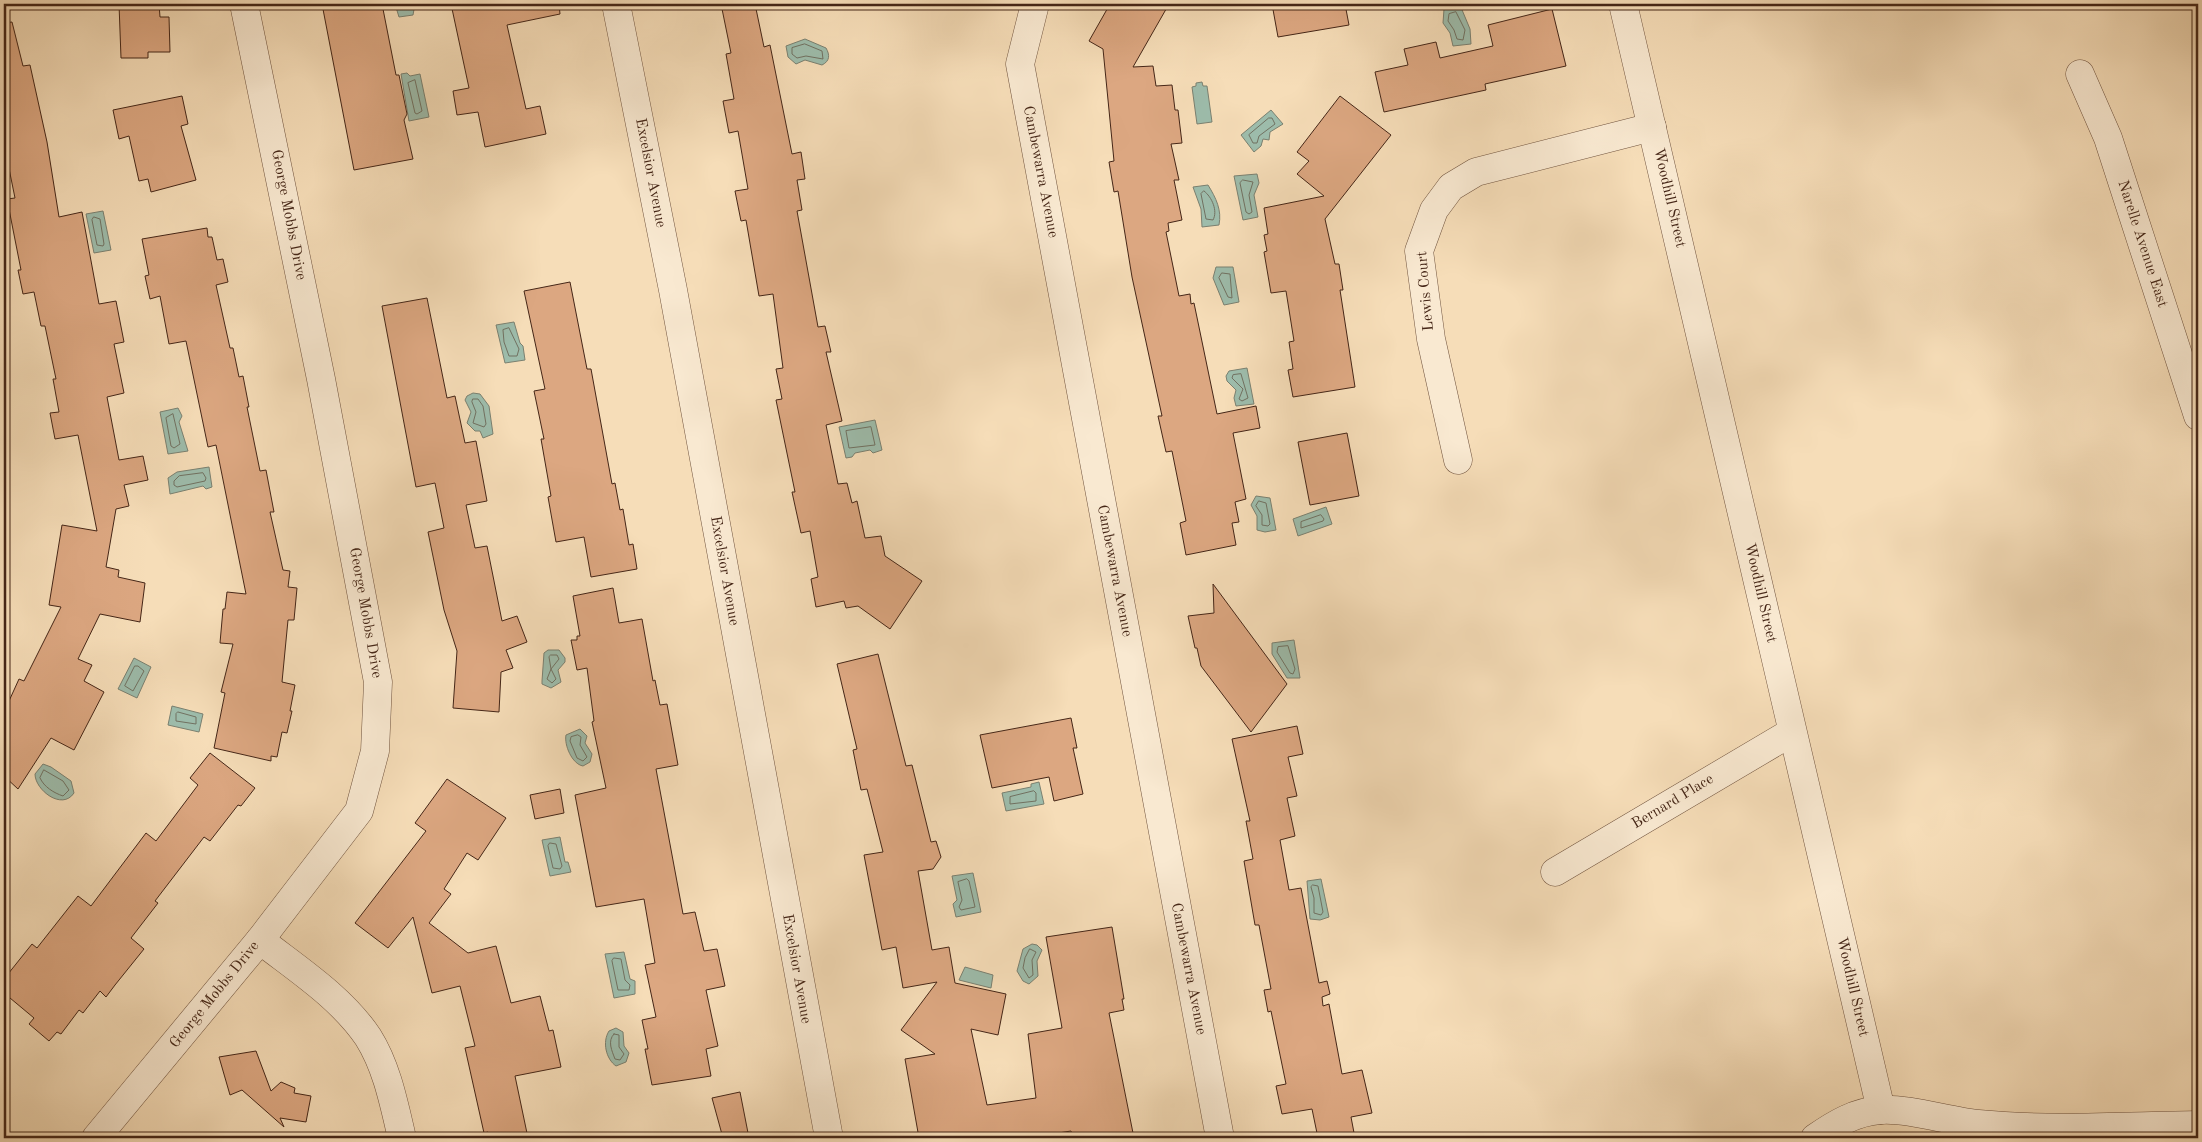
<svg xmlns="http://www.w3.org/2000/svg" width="2202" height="1142" viewBox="0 0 2202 1142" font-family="'Old Standard TT',serif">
<rect width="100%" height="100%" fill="#f6ddb8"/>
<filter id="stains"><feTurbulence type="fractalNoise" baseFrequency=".004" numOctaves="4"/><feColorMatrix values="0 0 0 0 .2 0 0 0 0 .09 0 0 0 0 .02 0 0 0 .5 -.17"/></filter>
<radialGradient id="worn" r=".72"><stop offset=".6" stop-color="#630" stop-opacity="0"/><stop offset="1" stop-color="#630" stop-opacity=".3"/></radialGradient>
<g fill="#9dbcab" stroke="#7a8070">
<polygon points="395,4 415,4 413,15 399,17"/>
<polygon points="1460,5 1470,29 1471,44 1453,46 1450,33 1443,23 1444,9"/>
<path d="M805,39L826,48C830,55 830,61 822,65L805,60L796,64L788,57L786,46Z"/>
<polygon points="407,73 410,76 420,74 429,117 409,121 401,74"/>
<polygon points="1202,82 1203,86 1207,86 1212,122 1197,124 1192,87 1196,86 1196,83"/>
<polygon points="1271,110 1283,124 1270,132 1269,140 1263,139 1261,146 1254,152 1241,135"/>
<polygon points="1257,174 1259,183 1254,195 1258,217 1243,220 1234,176"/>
<path d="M1208,185C1216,198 1222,210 1219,225L1202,227L1201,209L1193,187Z"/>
<polygon points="103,211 111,250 94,253 86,214"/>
<polygon points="1216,267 1233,267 1239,302 1224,305 1213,278"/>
<polygon points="514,322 520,343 523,346 525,360 505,363 496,325"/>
<polygon points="1247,368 1254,404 1236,406 1234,398 1236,390 1227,381 1226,376 1229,371"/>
<polygon points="473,393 480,394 489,406 493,434 483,438 480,431 475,431 467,423 471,412 465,400 467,396"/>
<polygon points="178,408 182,416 179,422 188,451 168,454 160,412"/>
<polygon points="875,420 882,450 873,453 870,450 855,453 852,457 846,458 839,427"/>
<polygon points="209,467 212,487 206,489 203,486 170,494 168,478 177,472"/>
<polygon points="1256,496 1270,498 1276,530 1265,532 1257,530 1257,516 1251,505"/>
<polygon points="1326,507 1332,524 1298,536 1293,519"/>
<polygon points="1294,640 1300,678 1287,678 1272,654 1272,643"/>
<polygon points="548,650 559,650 565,658 565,662 558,670 561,682 551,688 542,684 542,681 544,653"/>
<polygon points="134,658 151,667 137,698 118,689"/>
<polygon points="172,706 203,714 199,732 168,725"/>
<path d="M580,729L587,736L585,743L592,754L590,762L583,766C572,764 564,745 566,735Z"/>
<path d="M43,764L51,767L71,781L74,793C62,811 35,790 35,774Z"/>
<polygon points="1039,782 1044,804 1006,811 1002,793 1031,787 1031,784"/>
<polygon points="560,837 565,862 568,862 571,872 550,876 542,840"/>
<polygon points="973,873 981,912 956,917 953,904 957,900 952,876"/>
<polygon points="1321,879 1329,917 1320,920 1310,919 1307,881"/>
<polygon points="1032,944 1037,945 1042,950 1037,961 1038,976 1029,984 1023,981 1017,971 1023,949"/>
<polygon points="624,952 630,979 635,981 635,994 614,998 605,954"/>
<polygon points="965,967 993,975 991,988 959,980"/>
<path d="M616,1028L623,1032L624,1046L629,1053L626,1062L616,1066C606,1059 602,1042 609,1031Z"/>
</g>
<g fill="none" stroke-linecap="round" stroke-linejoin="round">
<g stroke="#717161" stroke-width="1">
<polygon points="1456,12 1465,30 1463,40 1457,39 1454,30 1448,21 1449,14"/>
<polygon points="805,44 822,51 823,59 806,56 797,58 792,54 792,48"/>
<polygon points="415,80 422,111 417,114 415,113 408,83"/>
<polygon points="1269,118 1272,118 1275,124 1259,136 1257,143 1253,143 1249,135"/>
<polygon points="1243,180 1253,182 1249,195 1252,212 1249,214 1246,212 1240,183"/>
<path d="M1204,191C1212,197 1218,211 1213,220L1206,219L1201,194Z"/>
<polygon points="94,217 100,219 104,244 103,246 97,245 92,220"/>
<polygon points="1222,273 1230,274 1232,298 1228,297 1219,278"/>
<polygon points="509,328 519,349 517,356 509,356 504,342 503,330"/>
<polygon points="1241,374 1248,398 1242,401 1239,399 1243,389 1232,378 1233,375"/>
<polygon points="473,399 478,399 483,406 486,424 484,427 473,423 476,412 472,402"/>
<polygon points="173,414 180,444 174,448 171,446 166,418"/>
<polygon points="871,427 875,445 849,448 846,431"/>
<polygon points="203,473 206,478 205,481 177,487 174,485 174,481 179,476"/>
<polygon points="1259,501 1266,503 1270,524 1268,526 1262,525 1262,515 1256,506"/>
<polygon points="1321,515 1324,519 1323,521 1301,528 1301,522"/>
<polygon points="1288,646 1295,669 1293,674 1290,673 1277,652 1278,647"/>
<polygon points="551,655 557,655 559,659 551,669 556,679 552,683 547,679 551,669 549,657"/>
<polygon points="135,666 138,666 144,671 133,691 125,686"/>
<polygon points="178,712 196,717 196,724 176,721 176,714"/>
<polygon points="578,735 581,737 580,745 587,757 583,761 577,758 570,741 571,737"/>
<path d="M44,770L63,781L69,790L63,796C54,793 44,787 40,778Z"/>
<polygon points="1034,791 1036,793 1036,801 1010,804 1010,797"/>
<polygon points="550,843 556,844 562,866 560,869 553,868 548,846"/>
<polygon points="967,879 969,881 975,907 961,910 959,907 962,900 958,882"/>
<polygon points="1313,885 1318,886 1323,912 1321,915 1314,913 1314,898 1311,887"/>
<polygon points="1030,949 1036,952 1032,960 1033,975 1029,978 1023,968 1025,958"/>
<polygon points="614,958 621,959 625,980 630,985 629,990 618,990 612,961"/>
<path d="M614,1034L619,1035V1047L624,1054L620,1060L615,1059C612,1051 607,1041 614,1034Z"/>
</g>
</g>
<g fill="#dca781" stroke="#452617">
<polygon points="119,4 159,4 160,17 169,17 170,52 148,52 148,58 121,58"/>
<polygon points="322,4 382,4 396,75 399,75 407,114 404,120 413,159 354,170"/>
<polygon points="451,4 559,4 560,14 507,25 526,109 540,106 546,134 485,147 478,112 457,115 453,91 469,88"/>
<polygon points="721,4 755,4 764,47 770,45 792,154 801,152 805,179 797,180 802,210 797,211 818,327 825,326 831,352 826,352 842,421 826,425 838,484 847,483 852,503 857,501 865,538 881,536 885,556 922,581 890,629 858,606 846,608 844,601 816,607 811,579 818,577 810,531 801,533 792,492 795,492 776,400 782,399 776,369 783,368 773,294 759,296 746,220 741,221 735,191 748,189 738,131 729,133 723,101 734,99 726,54 731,53"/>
<polygon points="1110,4 1169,4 1133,67 1153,66 1156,86 1172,85 1175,110 1178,110 1182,143 1171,144 1179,180 1174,180 1182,220 1168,223 1169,231 1166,232 1179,296 1190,294 1191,304 1194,303 1217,414 1256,406 1260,428 1233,433 1246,499 1235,502 1239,522 1232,523 1236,545 1186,555 1180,523 1186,521 1172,451 1166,452 1158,416 1162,416 1132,277 1118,191 1114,192 1109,162 1114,161 1103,49 1089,41"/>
<polygon points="1272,4 1345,4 1349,25 1278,37"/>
<polygon points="1552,9 1566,66 1485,84 1486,90 1384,112 1375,72 1408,65 1404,49 1436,42 1440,58 1493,46 1488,25"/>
<polygon points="12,22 23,66 30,65 47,142 59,217 82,212 99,304 116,301 124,342 114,344 124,393 107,397 119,460 143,456 148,480 124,485 129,506 116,509 106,567 119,570 118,577 145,583 140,622 100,614 78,659 92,665 84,681 104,692 74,750 51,738 18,789 4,776 4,712 19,679 24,681 61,607 49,605 62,525 97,531 78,435 55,439 50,413 59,412 53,379 56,379 45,326 41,326 34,292 23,294 18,270 21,270 7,199 15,198 4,144 4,23"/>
<polygon points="182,96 188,124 181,126 196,180 151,192 148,179 139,181 129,136 119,139 113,110"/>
<polygon points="1340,96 1391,135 1325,219 1335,264 1339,264 1343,290 1340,290 1355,387 1293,397 1288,370 1293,369 1289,342 1294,341 1286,291 1271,293 1264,252 1267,251 1264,235 1268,234 1264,208 1324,196 1297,174 1309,161 1297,152"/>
<polygon points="207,228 208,237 212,237 217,260 223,259 228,282 216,285 230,348 233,348 239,377 243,376 249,407 247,407 260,471 266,470 274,512 270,512 283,570 290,571 288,587 297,588 294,620 288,620 282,682 295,685 290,711 292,711 287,733 282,732 277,757 271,756 271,761 214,748 225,693 221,692 233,644 220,643 223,609 225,609 227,592 246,594 216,445 208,447 186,341 169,344 160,296 150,299 145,276 149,275 142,239"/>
<polygon points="570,282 587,369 591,369 612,484 615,483 620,510 623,509 629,545 633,544 637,569 591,577 584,537 556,542 548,497 551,496 541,439 544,439 534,391 545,389 524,291"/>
<polygon points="427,298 447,398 455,396 465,443 476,441 487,501 466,505 475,548 487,546 502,621 517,616 527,642 506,650 513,668 501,672 499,712 453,708 457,651 444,610 428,532 444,528 435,483 416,487 382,306"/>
<polygon points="1347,433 1359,496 1310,505 1298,442"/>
<polygon points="1213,584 1287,684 1251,732 1201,666 1197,648 1195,648 1188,616 1214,613"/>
<polygon points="613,588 619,623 642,619 653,681 655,680 660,705 667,704 678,765 656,769 683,914 695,912 704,951 717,949 725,986 706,990 718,1046 706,1049 711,1076 652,1085 645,1049 648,1049 642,1020 656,1017 645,965 655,963 644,899 596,907 575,795 606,788 592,722 594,721 587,668 577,670 571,640 577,640 577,636 580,636 573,596"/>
<polygon points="878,654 906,766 912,765 931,842 936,841 941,857 933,869 918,871 932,950 949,947 955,983 1006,994 998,1035 971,1029 987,1105 1036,1098 1028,1034 1062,1028 1046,937 1112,927 1124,999 1122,999 1124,1010 1109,1013 1134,1138 1073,1138 1071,1131 1027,1138 919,1138 905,1059 935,1054 901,1030 937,982 903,988 896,947 882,950 864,855 883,852 867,789 861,790 853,750 857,749 837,664"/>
<polygon points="1071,718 1077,748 1073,748 1083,794 1054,801 1049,777 992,788 980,735"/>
<polygon points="1297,726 1303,754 1288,757 1297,796 1287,798 1295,836 1280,840 1289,890 1301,888 1319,983 1327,981 1330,994 1322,997 1323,1006 1329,1004 1342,1074 1362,1070 1372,1113 1351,1117 1355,1138 1318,1138 1312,1109 1282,1114 1276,1086 1286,1084 1271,1011 1268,1012 1264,990 1271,989 1259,925 1255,925 1244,861 1253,859 1246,821 1250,821 1232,739"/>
<polygon points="210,753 255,788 241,806 238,805 210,841 204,837 155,901 158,903 131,938 144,949 115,985 106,997 100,991 83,1013 79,1010 61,1034 57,1032 49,1041 29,1024 34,1018 4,993 4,979 32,944 37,948 78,896 91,906 146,833 156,841 198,785 190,778"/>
<polygon points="447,779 506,818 478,860 467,853 444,889 451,894 429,923 468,953 496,946 511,1003 540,996 549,1031 553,1030 561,1067 515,1076 528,1138 490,1138 488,1132 484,1133 465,1048 475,1046 460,986 432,993 413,917 388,948 355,923 426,831 415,823"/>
<polygon points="560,789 564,813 535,819 530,795"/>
<polygon points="256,1051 271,1091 281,1082 295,1088 294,1093 311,1096 306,1122 280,1118 284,1127 242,1090 230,1095 219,1057"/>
<polygon points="740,1092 749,1138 723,1138 712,1098"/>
</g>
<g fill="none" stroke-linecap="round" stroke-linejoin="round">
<defs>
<g id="minor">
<polyline points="616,4 673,290 829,1138"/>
<polyline points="1035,4 1020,64 1220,1138"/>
<polyline points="1623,4 1881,1110"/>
<polyline points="2080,74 2108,138 2198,416"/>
<polyline points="1458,460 1431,339 1419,251 1434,210 1451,187 1476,172 1652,127"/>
<polyline points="1555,872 1792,732"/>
<path d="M260,940C297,969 341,997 368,1037C387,1067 394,1104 402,1138"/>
<polyline points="96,1138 260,940 359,811 375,751 378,682 321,379 244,4"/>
<path d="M1815,1138C1835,1124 1855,1112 1880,1110C1909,1108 1948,1121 1978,1124C2051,1131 2125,1126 2198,1125"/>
</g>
</defs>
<use href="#minor" stroke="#71543f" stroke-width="29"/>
<use href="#minor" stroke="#f9e9d1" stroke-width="28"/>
</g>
<g text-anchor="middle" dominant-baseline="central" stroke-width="5" stroke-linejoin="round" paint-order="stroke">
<g font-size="15" fill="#452617" stroke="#f9e9d1">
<text transform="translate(1040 172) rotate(79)">Cambewarra Avenue</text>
<text transform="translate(650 173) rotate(79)">Excelsior Avenue</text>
<text transform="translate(1669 198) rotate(77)">Woodhill Street</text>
<text transform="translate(288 215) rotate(79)">George Mobbs Drive</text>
<text transform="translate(2142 244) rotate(72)">Narelle Avenue East</text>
<text transform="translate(1426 291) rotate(-95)">Lewis Court</text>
<text transform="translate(724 571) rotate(80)">Excelsior Avenue</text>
<text transform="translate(1114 571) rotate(79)">Cambewarra Avenue</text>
<text transform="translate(1760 593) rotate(77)">Woodhill Street</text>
<text transform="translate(365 613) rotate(80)">George Mobbs Drive</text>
<text transform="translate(1673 802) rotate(-31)">Bernard Place</text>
<text transform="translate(796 969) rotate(80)">Excelsior Avenue</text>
<text transform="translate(1188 969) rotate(79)">Cambewarra Avenue</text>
<text transform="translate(1852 987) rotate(77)">Woodhill Street</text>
<text transform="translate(215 995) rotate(-51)">George Mobbs Drive</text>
</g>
</g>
<rect width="2202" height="1142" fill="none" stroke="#f6ddb8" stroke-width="20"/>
<rect x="5" y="5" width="2192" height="1132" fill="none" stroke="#452617" stroke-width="2.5"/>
<rect x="10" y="10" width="2182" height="1122" fill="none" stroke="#452617"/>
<rect width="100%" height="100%" filter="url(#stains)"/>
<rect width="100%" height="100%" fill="url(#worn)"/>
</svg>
